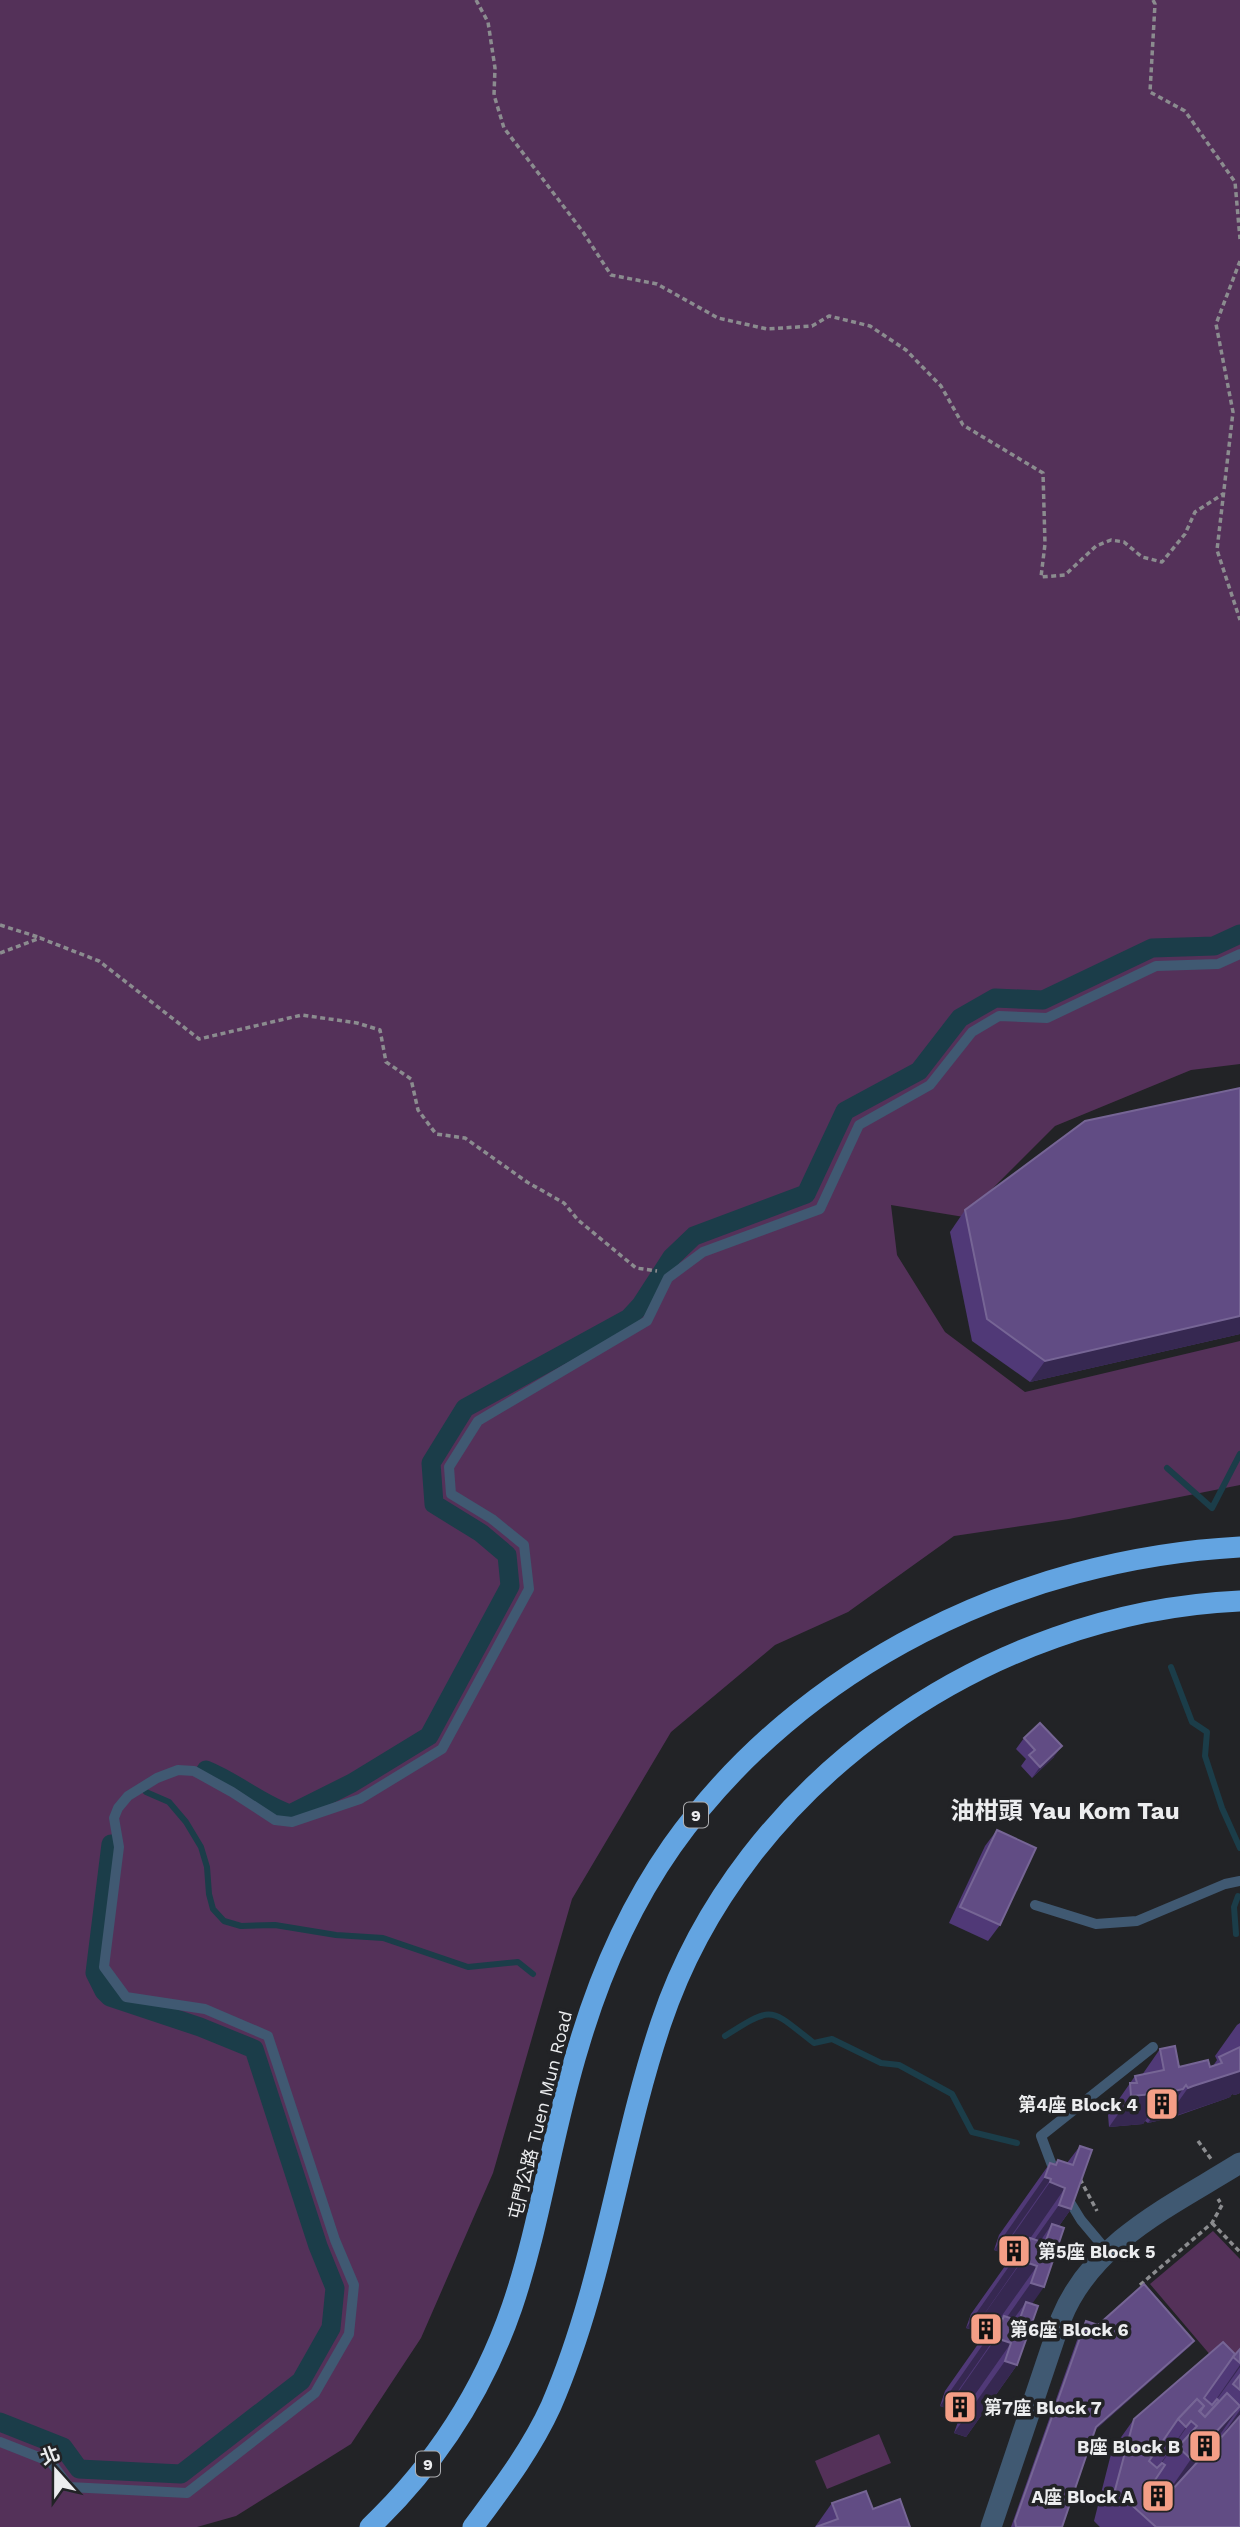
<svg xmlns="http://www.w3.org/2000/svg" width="1240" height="2527" viewBox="0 0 1240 2527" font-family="'Work Sans','Noto Sans TC',sans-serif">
<rect width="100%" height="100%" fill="#222326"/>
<g fill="#543159">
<polygon points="0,0 1240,0 1240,1064 1191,1070 1055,1126 964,1217 891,1205 897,1255 945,1332 1025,1392 1240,1341 1240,1485 1069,1519 954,1536 848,1612 775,1645 671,1732 572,1899 493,2173 421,2338 351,2444 236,2516 197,2527 0,2527"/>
<polygon points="1213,2231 1240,2259 1240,2390 1150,2284"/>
<polygon points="879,2434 891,2463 827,2489 815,2461"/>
</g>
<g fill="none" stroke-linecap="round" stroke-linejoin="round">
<g stroke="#1b3d49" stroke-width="6">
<polyline points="1167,1468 1212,1508 1240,1454"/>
<polyline points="1171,1667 1192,1722 1207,1732 1205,1756 1222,1808 1240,1848"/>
<polyline points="146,1792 169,1802 186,1822 201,1847 207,1867 209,1894 213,1909 224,1921 241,1926 275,1925 336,1935 383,1938 468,1967 518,1962 533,1974"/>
<polyline points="1236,1934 1234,1907 1238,1896"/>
<path d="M725,2036C775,2004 770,2009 814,2043L832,2039L881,2063L899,2065L952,2094L972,2132L1017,2143"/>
</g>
<g stroke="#1b3d49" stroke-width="19">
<path d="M206,1770C236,1782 260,1804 290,1814L352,1783L429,1736L510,1586L507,1555L481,1533L434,1504L431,1463L465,1408L629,1318L641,1305L672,1257L694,1236L806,1194L845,1111L919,1071L960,1018L995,998L1043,1000L1152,948L1214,946L1240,934"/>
<polyline points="0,2422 63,2447 79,2469 181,2474 301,2381 331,2328 335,2288 318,2246 254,2049 200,2027 110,1997 104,1991 95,1973 111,1844"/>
</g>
<g stroke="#8b8c8f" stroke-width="3.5" stroke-dasharray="5 3.5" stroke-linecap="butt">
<polyline points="476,0 488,22 495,68 494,95 504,128 583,232 611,275 657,284 718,318 767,329 812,326 829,316 870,326 906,350 941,386 963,425 1043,473 1045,544 1041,577 1065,575 1096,546 1111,540 1124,542 1142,557 1162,562 1185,534 1195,512 1223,494"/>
<polyline points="1153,0 1155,4 1150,92 1185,111 1235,182 1240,239"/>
<polyline points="1240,261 1216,324 1233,412 1217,550 1240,620"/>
<polyline points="0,925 38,937"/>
<polyline points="0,953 40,938 99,961 199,1039 302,1015 357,1023 380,1030 386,1062 411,1079 418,1110 436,1134 465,1138 527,1182 564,1203 578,1220 636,1268 657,1271"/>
<polyline points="1198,2141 1211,2159"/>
<polyline points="1080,2179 1097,2211"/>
<polyline points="1212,2223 1240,2252"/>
<polyline points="1140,2285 1212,2223 1222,2205 1218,2199"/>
</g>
<g stroke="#405972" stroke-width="10">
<polyline points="1035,1905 1096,1924 1137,1921 1225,1884 1240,1881"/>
<polyline points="1056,2176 1041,2136 1153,2047"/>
<polyline points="1065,2194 1081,2220 1107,2251"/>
<polyline points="0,2442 51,2462 69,2487 187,2493 315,2393 349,2334 354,2285 335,2240 268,2036 205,2009 126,1997 104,1967 119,1847 114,1818 118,1808 128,1796 157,1778 178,1770 194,1771 232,1792 275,1820 292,1822 360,1799 442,1749 529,1589 524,1545 492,1519 451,1494 449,1467 478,1421 647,1321 668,1278 703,1252 820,1209 859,1125 930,1085 972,1032 999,1016 1047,1018 1156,966 1218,964 1240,954"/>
</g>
<path stroke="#405972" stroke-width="21" d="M991,2527L1061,2319C1092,2241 1173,2205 1240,2163"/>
<g stroke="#63a4e1" stroke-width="21">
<path d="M370,2527C434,2466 483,2391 512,2307C541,2222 552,2131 579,2045C600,1974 630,1906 672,1846C801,1664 1020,1559 1240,1547"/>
<path d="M473,2527C501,2489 531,2450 551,2406C604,2284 619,2148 661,2023C742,1781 989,1612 1240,1601"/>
</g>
</g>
<g fill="#503977">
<polygon points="1240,1088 1240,1334 1030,1382 972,1341 950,1232 965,1210"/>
<polygon points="1024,1738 1054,1757 1032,1778 1021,1766 1026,1759 1016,1749"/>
<polygon points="997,1830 1000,1925 988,1941 949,1923 985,1846"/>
<polygon points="1240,2023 1240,2093 1235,2095 1232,2094 1230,2097 1225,2099 1171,2118 1166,2119 1164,2116 1161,2120 1148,2123 1145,2121 1143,2124 1109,2127 1108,2115 1135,2076 1142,2075 1160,2049 1179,2067 1210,2067 1213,2066 1217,2060 1215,2056 1237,2025"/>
<polygon points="1080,2146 1071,2209 1059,2226 1032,2304 1017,2365 966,2437 954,2433 960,2416 945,2411 946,2408 940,2406 945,2391 983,2337 971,2333 973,2330 966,2328 971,2314 1010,2259 999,2255 1000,2252 994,2250 999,2235 1050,2163 1054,2164 1058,2160 1067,2163"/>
<polygon points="1086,2321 1098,2325 1194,2341 1190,2346 1095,2430 1062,2527 1011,2527 1082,2326"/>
<polygon points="1240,2349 1240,2527 1100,2527 1094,2521 1112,2450 1134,2419 1235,2354"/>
<polygon points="832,2503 873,2509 910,2527 815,2527"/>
</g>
<g fill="#362851" fill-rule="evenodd">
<polygon points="1240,1316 1240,1334 1030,1382 1045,1361"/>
<polygon points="1062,1746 1054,1757 1032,1778 1040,1767"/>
<polygon points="1240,2071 1240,2093 1235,2095 1232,2094 1230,2097 1225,2099 1166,2119 1188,2088"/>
<polygon points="1183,2089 1161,2120 1148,2123 1170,2092"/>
<polygon points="1165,2093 1143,2124 1109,2127 1131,2096"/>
<polygon points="1045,2177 1051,2179 1000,2252 994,2250"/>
<path d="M1050,2182L1065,2188L1018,2256L1022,2257L1059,2205L1071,2209L1032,2264L1037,2266L991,2331L996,2319L983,2337L971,2333L1022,2261L1024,2257L973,2330L966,2328L1017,2255L1022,2241L1010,2259L999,2255ZM1052,2224L1045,2243L1026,2262Z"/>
<path d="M1031,2283L1044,2287L1006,2341L1011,2343L960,2416L945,2411L996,2338L997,2335L946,2408L940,2406L991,2333L995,2334ZM1026,2302L1019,2321L999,2339Z"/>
<polygon points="1194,2341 1190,2346 1092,2433 1096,2427"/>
<polygon points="1005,2361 1017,2365 966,2437 954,2433"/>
<polygon points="1240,2365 1240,2367 1192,2434"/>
<polygon points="1240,2406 1189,2479 1149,2520 1191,2459"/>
<polygon points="1240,2410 1240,2423 1198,2470"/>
<polygon points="1191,2421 1140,2494 1136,2499 1186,2427"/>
</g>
<g fill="#614c84" stroke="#766595" stroke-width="2">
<polygon points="1240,1088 1240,1316 1045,1361 987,1319 965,1210 1085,1121"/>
<polygon points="1040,1723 1062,1746 1040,1767 1029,1755 1035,1750 1024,1738"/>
<polygon points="997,1830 1036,1848 1000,1925 960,1907"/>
<polygon points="1175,2046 1179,2067 1208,2060 1210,2067 1222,2063 1219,2057 1240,2047 1240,2071 1193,2086 1188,2088 1186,2085 1183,2089 1170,2092 1166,2089 1165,2093 1131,2096 1130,2083 1137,2083 1135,2076 1164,2070 1160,2049"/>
<polygon points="1080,2146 1092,2150 1071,2209 1059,2205 1065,2188 1050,2182 1051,2179 1045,2177 1050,2163 1056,2165 1058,2160 1073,2165"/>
<polygon points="1052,2224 1064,2228 1044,2287 1031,2283 1037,2266 1022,2261 1024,2257 1017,2255 1022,2241 1028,2243 1030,2238 1045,2243"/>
<polygon points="1144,2284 1194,2341 1096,2427 1062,2527 1016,2527 1015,2521 1086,2321 1098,2325"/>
<polygon points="1026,2302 1038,2306 1017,2365 1005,2361 1011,2343 996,2338 997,2335 991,2333 996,2319 1002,2321 1004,2316 1019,2321"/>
<polygon points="1223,2342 1235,2354 1204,2398 1212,2405 1217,2399 1219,2401 1205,2417 1200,2412 1204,2406 1197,2399 1178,2419 1149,2461 1157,2468 1162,2463 1165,2465 1149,2489 1162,2501 1211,2447 1218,2438 1220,2439 1240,2416 1240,2527 1156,2527 1115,2490 1134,2419"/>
<polygon points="1240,2349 1240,2363 1233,2357"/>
<polygon points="1240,2375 1240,2390 1233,2384"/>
<polygon points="1227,2393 1240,2406 1191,2459 1178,2447 1197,2426 1191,2421 1186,2427 1178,2419 1197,2399 1204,2406 1199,2411 1205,2417"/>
<polygon points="866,2491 873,2509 900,2499 910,2527 816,2527 838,2519 832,2503"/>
</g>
<defs>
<symbol id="building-square" viewBox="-11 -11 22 22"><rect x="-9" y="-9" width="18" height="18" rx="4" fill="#f49e86" stroke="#222326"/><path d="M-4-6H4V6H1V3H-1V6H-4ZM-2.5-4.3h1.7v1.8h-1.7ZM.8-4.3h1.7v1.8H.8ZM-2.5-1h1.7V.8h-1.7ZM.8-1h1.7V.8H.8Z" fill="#111"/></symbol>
</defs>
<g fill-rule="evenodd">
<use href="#building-square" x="1143" y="2085" width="38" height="38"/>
<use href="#building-square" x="995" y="2232" width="38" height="38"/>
<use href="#building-square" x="967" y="2310" width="38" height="38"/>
<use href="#building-square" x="941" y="2388" width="38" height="38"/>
<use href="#building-square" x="1186" y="2427" width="38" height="38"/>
<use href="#building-square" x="1139" y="2477" width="38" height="38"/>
</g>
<g text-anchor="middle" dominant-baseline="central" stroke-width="7" stroke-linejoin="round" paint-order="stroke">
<g fill="#222326" stroke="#afb0b3" stroke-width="2">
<rect x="684" y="1802.5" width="24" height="25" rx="5"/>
<rect x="416" y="2451.5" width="24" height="25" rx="5"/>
</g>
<g font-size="16" font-weight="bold" fill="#ecedef">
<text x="696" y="1815">9</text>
<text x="428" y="2464">9</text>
</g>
<g font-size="18" font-weight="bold" fill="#ecedef" stroke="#222326" text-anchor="end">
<text x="1138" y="2104">第4座 Block 4</text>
<text x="1038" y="2251" text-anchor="start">第5座 Block 5</text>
<text x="1010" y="2329" text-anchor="start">第6座 Block 6</text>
<text x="984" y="2407" text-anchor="start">第7座 Block 7</text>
<text x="1180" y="2446">B座 Block B</text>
<text x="1134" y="2496">A座 Block A</text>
</g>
<g font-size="18" fill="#ecedef" stroke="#222326">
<text transform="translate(540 2115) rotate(-76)">屯門公路 Tuen Mun Road</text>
</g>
<g font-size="24" font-weight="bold" fill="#ecedef" stroke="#222326">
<text x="1065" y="1811">油柑頭 Yau Kom Tau</text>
</g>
</g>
<g transform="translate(56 2471) rotate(339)" stroke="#222326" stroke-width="5" paint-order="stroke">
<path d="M0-5L12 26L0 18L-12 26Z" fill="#ecedef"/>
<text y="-10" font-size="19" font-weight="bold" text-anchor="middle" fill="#ecedef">北</text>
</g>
</svg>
